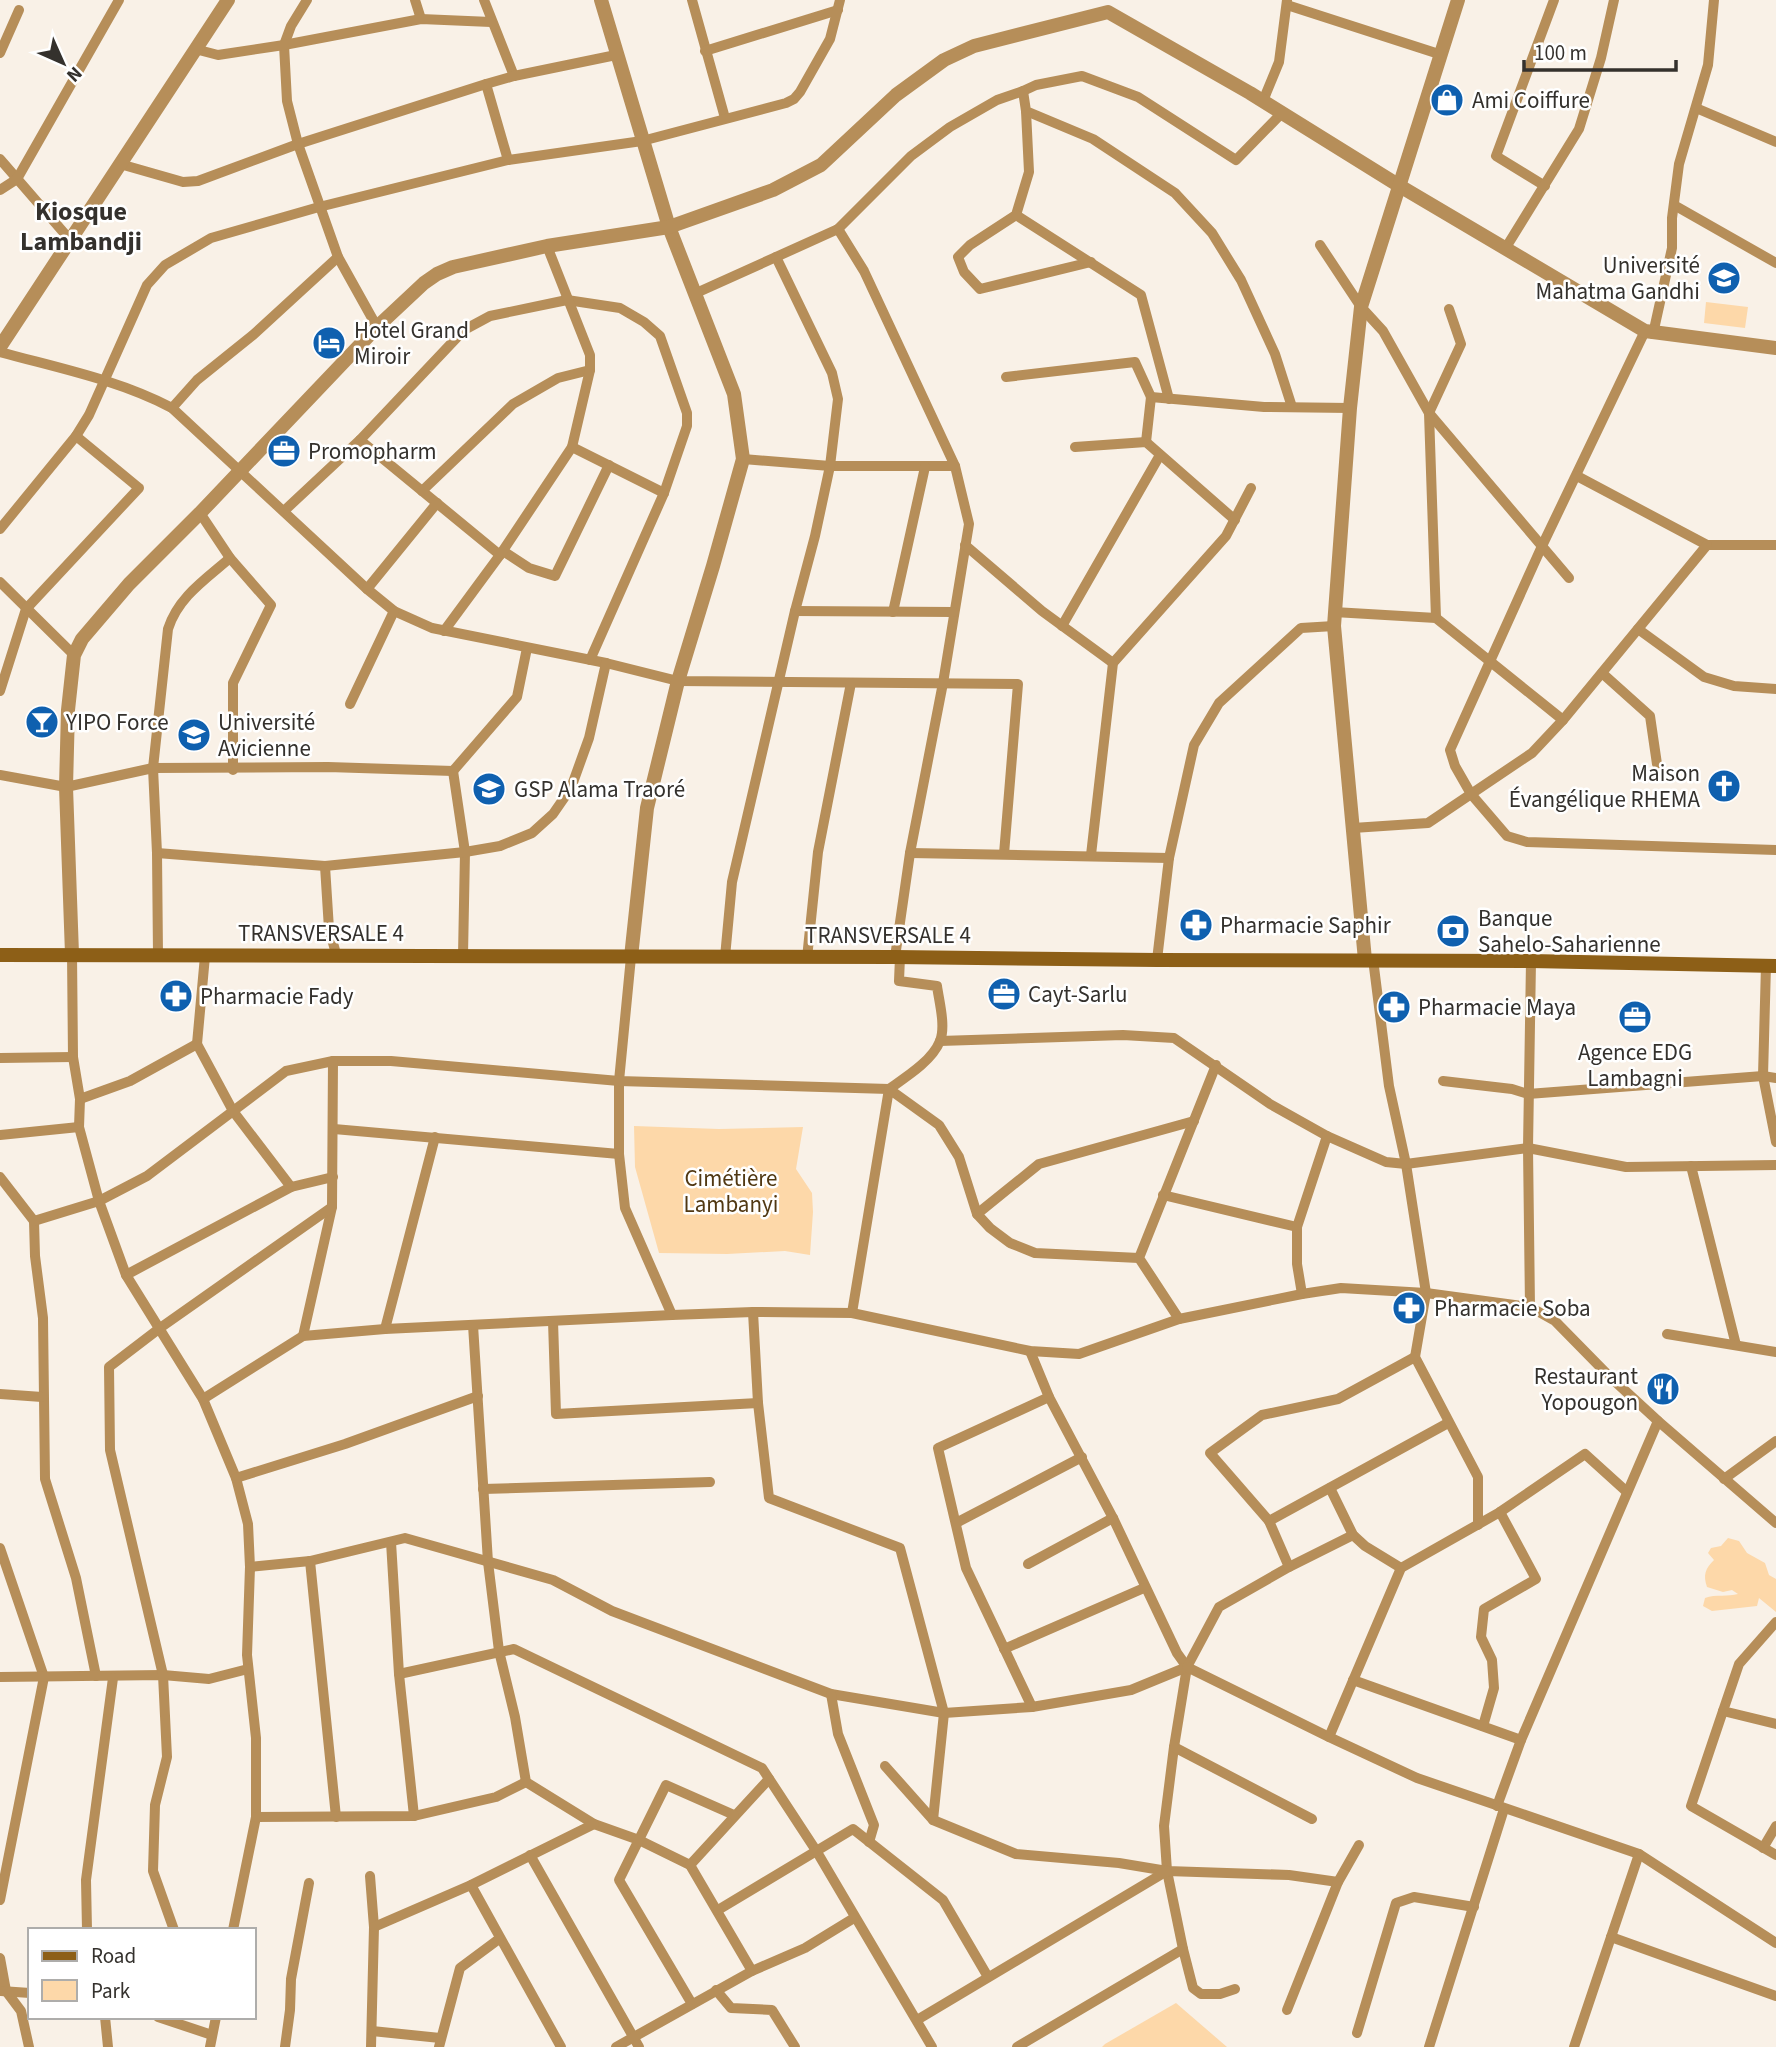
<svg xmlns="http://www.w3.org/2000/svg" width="1776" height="2047" viewBox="0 0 1776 2047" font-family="'Source Sans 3',sans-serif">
<rect width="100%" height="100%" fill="#f9f1e7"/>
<g fill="#fdd8a9">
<polygon points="1706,302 1748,307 1745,328 1704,323"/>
<polygon points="634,1126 719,1129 803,1127 796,1169 812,1193 813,1212 810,1255 785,1251 727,1254 659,1253 635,1167"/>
<path d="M1728,1538L1739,1541L1747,1553L1765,1563L1769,1575L1776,1579V1612L1759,1598L1757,1606L1712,1611L1703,1606L1705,1598C1716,1594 1728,1597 1738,1594L1732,1590L1723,1592L1707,1587C1703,1575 1705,1569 1714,1560L1708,1553L1711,1548L1721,1546Z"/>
<polygon points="1176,2003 1227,2047 1102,2047 1105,2044"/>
</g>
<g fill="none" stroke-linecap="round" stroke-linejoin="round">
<g stroke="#b68e59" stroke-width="10">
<polyline points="307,0 291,26 284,45 287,101 298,144 338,257 377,327"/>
<polyline points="415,0 421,19"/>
<polyline points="484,0 514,76"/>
<polyline points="692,0 725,118"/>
<polyline points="1287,5 1442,55"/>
<polyline points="195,49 218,55 284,45 421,19 491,22"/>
<polyline points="705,51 838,10"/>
<polyline points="0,53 19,10"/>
<polyline points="486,84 508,160"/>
<polyline points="1023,91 1036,85 1082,76 1138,97 1236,160 1282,113"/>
<polyline points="1263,101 1279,62 1287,0"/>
<polyline points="1696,108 1776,142"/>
<polyline points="1026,111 1029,172 1016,215 970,245 958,257 964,272 980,289 1091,262"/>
<polyline points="0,159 71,241"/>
<polyline points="120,164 183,182 198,181 298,144 486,84 514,76 616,55"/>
<polyline points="1545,186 1496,156 1554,0"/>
<polyline points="0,190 17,179 119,0"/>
<polyline points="1674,205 1776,263"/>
<polyline points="1016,215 1141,295 1169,399"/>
<polyline points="838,229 864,271 955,466 969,524 943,683 910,853 895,957"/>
<polyline points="1320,245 1361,307 1383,331 1429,413 1569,578"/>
<polyline points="1505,249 1579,129 1601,58 1614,0"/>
<polyline points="694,294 838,229 911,156 950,127 997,100 1023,91 1026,111 1093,139 1175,193 1212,233 1241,280 1275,354 1292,407"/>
<polyline points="1645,331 1542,546 1450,750 1455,766 1471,794 1507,836 1527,842 1776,850"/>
<polyline points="1653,334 1672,248 1672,218 1679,164 1708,65 1714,0"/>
<path d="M0,352C58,368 119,380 172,408L367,589L394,611L432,628L606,663L678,681L1018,684L1004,854"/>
<polyline points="1006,377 1135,362 1151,397"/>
<polyline points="172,408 197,380 253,335 338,257"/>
<polyline points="360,440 500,555"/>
<polyline points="1146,442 1151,397 1264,407 1350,408"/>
<polyline points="572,447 664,493"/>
<polyline points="1075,447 1146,442 1235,520"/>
<polyline points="743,459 830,466 955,466"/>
<polyline points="1577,476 1707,545 1776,545"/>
<polyline points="422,491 513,404 558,378 590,370"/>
<polyline points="284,511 360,440 464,330 490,316 567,300 620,308 644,322 660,336 687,413 687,426 664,493 590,660"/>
<polyline points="200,513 230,558 271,605 233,683 233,770"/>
<polyline points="0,529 76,436 89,415 147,285 165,265 211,238 319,207 508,160 642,141 786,103 794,99 800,92 830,39 840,0"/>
<polyline points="965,545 1042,611 1113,663"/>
<polyline points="503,551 529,568 555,576 609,465"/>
<polyline points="0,582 74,655"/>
<polyline points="367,589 437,503"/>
<polyline points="795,611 953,612"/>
<polyline points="893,612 925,467"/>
<polyline points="1334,612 1436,618 1563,720"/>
<polyline points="1436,618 1429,413 1461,344 1449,309"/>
<polyline points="1062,626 1160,455"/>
<polyline points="1638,629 1704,677 1734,686 1776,689"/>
<polyline points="444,631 500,555 572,447 590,370 590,355 547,246"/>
<polyline points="1602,673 1650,716 1657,764"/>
<polyline points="0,691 26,609 139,488 76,436"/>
<polyline points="350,704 394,611"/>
<polyline points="453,771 465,852 463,955"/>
<polyline points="0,775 66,787 153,768 328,767 453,771 517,697 527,648"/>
<polyline points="1353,828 1428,823 1532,753 1563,720 1707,545"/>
<polyline points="157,853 325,866 465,852 500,846 532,833 553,814 571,788 589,738 606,663"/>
<polyline points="910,853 1169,858"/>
<polyline points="1091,855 1113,663 1226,536 1251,488"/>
<polyline points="325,866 329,929 337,957"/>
<polyline points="72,954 73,1057 80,1099 79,1127 99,1201 126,1275 203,1399 236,1478 248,1524 250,1567 247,1655 256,1738 256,1817 233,1930"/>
<path d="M158,955L157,853L153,768L168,629C178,597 206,579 230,558"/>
<polyline points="631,957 619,1081 619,1154 625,1208 672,1315"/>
<polyline points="725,957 732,882 795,611 815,536 830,466 838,399 832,373 776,257"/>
<polyline points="807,958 818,852 851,683"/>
<polyline points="1373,959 1389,1086 1406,1164 1426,1293 1415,1357 1478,1477 1478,1525"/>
<polyline points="1157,960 1169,858 1194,745 1219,703 1301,628 1334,626"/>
<polyline points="1766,965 1763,1076 1776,1142"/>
<polyline points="940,1041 1123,1035 1174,1038 1270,1104 1327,1136 1386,1162 1406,1164 1528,1148 1626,1167 1776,1165"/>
<polyline points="197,1044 205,956"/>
<polyline points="0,1058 73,1057"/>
<polyline points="1443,1081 1512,1089 1528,1094 1763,1076 1776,1078"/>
<polyline points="80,1099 130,1081 197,1044 233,1111 291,1187"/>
<polyline points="334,1129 619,1154"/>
<polyline points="0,1135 79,1127"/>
<polyline points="1691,1166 1736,1345"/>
<polyline points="0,1177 34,1221 35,1256 43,1318 45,1479 76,1578 96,1676"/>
<polyline points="1163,1195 1297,1227"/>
<polyline points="977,1214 1039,1164 1194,1121"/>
<path d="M34,1221L99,1201L147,1176L286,1071L333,1061H391L619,1081L889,1089C906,1077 932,1061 940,1041C946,1026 939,1001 937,986L899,981L900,957"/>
<polyline points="126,1275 291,1187 333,1177"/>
<polyline points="1302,1294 1297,1264 1297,1227 1327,1136"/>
<polyline points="1530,1307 1528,1148 1531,961"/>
<polyline points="753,1312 758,1403 769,1498 900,1548 944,1713 933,1820"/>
<polyline points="852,1313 889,1089 939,1125 959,1157 977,1214 990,1228 1010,1243 1035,1253 1139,1258"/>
<polyline points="1179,1319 1139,1258 1216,1065"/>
<polyline points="553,1321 556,1414 758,1403"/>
<polyline points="473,1325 488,1562 499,1651 515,1717 526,1782 594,1824 639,1840 690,1865 752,1971"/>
<polyline points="385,1329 435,1137"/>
<polyline points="1667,1334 1776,1352"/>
<polyline points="303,1336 332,1207 333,1061"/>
<polyline points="1030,1351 1049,1397 1113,1518 1177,1653 1187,1667 1174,1747 1164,1826 1167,1871 1183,1949 1193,1988 1201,1994 1220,1994 1235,1989"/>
<polyline points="0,1394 42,1397"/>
<polyline points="203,1399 303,1336 385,1329 672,1315 753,1312 852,1313 1030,1351 1079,1354 1179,1319 1302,1294 1341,1288 1426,1293 1530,1307 1555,1321 1608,1375 1658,1421 1776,1523"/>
<polyline points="236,1478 345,1444 478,1396"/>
<polyline points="1724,1479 1776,1441"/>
<polyline points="1330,1488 1353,1535 1365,1546 1401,1568"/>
<polyline points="483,1489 710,1482"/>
<polyline points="1269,1521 1448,1423"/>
<polyline points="956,1523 1082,1457"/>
<polyline points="391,1542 399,1674 414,1816"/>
<polyline points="0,1548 44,1677 0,1900"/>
<polyline points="310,1561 336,1817"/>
<polyline points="1028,1564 1113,1518"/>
<polyline points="250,1567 310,1561 405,1538 553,1580 612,1611 831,1694 944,1713 1032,1707 1131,1690 1187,1667 1219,1607 1289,1567 1353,1535"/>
<polyline points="1289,1567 1269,1521 1210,1453 1262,1415 1338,1399 1415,1357"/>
<polyline points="1776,1622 1739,1664 1723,1711 1776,1724"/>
<polyline points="1004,1649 1144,1588"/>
<polyline points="1187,1667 1329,1737 1417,1778 1639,1854 1776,1943"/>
<polyline points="399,1674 514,1649 762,1768 817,1852 932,2047"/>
<polyline points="0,1677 163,1675 209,1679 248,1669"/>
<polyline points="1353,1680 1521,1740"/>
<polyline points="831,1694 838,1734 874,1825 869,1842"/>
<polyline points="1032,1707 966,1568 938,1448 1049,1397"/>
<polyline points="1723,1711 1691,1806 1776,1855"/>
<polyline points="1483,1726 1494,1688 1492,1660 1481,1637 1484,1609 1536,1579 1500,1512"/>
<polyline points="1329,1737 1401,1568 1500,1512 1585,1454 1627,1492"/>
<polyline points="1174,1747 1312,1819"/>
<polyline points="885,1766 933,1820 1016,1854 1119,1863 1167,1871 1289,1875 1338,1882"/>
<polyline points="1497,1806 1521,1740 1658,1421"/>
<polyline points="256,1817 414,1816 496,1797 526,1782"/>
<polyline points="1763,1848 1776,1826"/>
<polyline points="530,1855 639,2047"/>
<polyline points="690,1865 769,1779"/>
<polyline points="370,1876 374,1927 371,2047"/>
<polyline points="471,1885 561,2047"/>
<polyline points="718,1910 853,1829 943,1900 988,1977"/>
<polyline points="374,1927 471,1885 594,1824"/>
<polyline points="87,1930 86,1880 113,1678"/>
<polyline points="174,1930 153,1871 155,1805 167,1757 163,1675 110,1450 109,1367 160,1328 332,1207"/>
<polyline points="1611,1937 1776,1996"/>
<polyline points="0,1958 6,1991 21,2011 29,2047"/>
<polyline points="716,1990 731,2008 772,2010 795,2047"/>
<polyline points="1,1991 30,1993"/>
<polyline points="692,2004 619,1880 666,1785 734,1815"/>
<polyline points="1287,2010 1338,1882 1359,1845"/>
<polyline points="105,2017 108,2047"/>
<polyline points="158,2017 212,2035"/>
<polyline points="917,2020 1167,1871"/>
<polyline points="372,2031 440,2038"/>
<polyline points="1357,2033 1396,1903 1414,1897 1474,1907"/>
<polyline points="210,2047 216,2017"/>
<polyline points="285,2047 290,2010 291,1979 309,1883"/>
<polyline points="439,2047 460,1968 499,1939"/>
<polyline points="616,2047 752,1971 805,1948 854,1918"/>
<polyline points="1017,2047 1183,1949"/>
<polyline points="1429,2047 1504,1809"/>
<polyline points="1574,2047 1639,1854"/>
</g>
<g stroke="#b68e59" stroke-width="14">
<polyline points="601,0 669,227 734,394 743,459 713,566 678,681 647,808 631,957"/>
<polyline points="0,347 228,0"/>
<polyline points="72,954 66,787 68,710 74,655 82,639 129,584 200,513 377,327 424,283 437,274 453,267 547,246 669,227 773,190 821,165 896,95 944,60 974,46 1108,12 1250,93 1398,185 1645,331 1776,348"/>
<polyline points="1365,960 1334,626 1350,408 1361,307 1458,0"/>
</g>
<polyline stroke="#8d5f17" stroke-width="14" points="0,955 895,957 1157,960 1531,961 1776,966"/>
</g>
<defs>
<symbol id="shop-disc" viewBox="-11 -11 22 22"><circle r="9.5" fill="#0f60af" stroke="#fff"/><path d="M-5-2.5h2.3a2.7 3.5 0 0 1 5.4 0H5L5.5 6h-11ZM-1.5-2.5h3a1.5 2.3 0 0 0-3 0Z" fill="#fff"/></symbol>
<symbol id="university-disc" viewBox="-11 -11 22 22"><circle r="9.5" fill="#0f60af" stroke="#fff"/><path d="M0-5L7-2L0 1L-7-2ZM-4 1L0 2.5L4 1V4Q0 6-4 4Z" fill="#fff"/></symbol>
<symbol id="hotel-disc" viewBox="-11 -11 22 22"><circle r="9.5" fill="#0f60af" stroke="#fff"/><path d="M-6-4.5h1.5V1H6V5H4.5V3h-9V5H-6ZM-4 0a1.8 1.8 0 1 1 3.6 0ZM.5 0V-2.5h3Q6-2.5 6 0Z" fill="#fff"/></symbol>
<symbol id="office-disc" viewBox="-11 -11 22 22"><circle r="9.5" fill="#0f60af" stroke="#fff"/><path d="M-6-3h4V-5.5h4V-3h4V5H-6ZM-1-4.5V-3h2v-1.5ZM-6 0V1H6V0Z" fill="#fff"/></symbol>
<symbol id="bar-disc" viewBox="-11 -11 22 22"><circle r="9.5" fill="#0f60af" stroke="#fff"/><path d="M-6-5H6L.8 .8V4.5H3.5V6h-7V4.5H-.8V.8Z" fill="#fff"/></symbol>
<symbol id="church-disc" viewBox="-11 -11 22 22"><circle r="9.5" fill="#0f60af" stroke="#fff"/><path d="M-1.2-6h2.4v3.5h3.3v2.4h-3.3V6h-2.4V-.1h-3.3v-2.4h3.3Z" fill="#fff"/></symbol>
<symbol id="school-disc" viewBox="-11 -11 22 22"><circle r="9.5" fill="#0f60af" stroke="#fff"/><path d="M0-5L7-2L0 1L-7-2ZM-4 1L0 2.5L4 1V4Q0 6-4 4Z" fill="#fff"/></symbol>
<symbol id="pharmacy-disc" viewBox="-11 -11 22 22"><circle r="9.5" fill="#0f60af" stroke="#fff"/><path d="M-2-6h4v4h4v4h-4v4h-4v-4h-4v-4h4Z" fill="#fff"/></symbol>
<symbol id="bank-disc" viewBox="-11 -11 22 22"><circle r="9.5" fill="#0f60af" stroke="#fff"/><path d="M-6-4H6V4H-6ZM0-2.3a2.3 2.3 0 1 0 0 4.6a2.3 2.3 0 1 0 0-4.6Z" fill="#fff"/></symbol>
<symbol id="restaurant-disc" viewBox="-11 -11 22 22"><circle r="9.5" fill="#0f60af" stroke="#fff"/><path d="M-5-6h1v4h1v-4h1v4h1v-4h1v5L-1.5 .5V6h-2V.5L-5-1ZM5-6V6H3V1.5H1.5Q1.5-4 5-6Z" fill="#fff"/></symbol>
</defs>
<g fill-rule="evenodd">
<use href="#shop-disc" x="1428" y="81" width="38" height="38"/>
<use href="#university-disc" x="1705" y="259" width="38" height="38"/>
<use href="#hotel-disc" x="310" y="324" width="38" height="38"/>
<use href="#office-disc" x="265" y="432" width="38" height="38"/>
<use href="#bar-disc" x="23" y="703" width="38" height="38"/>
<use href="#university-disc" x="175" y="716" width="38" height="38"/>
<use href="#church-disc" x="1705" y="767" width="38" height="38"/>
<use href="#school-disc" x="470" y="770" width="38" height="38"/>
<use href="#pharmacy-disc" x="1177" y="906" width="38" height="38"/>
<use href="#bank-disc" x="1434" y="912" width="38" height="38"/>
<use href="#office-disc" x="985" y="975" width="38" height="38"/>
<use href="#pharmacy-disc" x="157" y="977" width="38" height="38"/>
<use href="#pharmacy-disc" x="1375" y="988" width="38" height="38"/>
<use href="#office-disc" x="1616" y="998" width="38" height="38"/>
<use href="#pharmacy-disc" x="1390" y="1289" width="38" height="38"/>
<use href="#restaurant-disc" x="1644" y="1370" width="38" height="38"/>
</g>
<g text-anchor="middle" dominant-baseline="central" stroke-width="5" stroke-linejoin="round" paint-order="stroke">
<g font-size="23" fill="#34312d" stroke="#fff" text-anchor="start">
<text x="1472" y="100">Ami Coiffure</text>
<text x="1700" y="265" text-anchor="end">Université<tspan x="1700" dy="26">Mahatma Gandhi</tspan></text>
<text x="354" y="330">Hotel Grand<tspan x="354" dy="26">Miroir</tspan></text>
<text x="308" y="451">Promopharm</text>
<text x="66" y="722">YIPO Force</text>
<text x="218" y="722">Université<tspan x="218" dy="26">Avicienne</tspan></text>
<text x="1700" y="773" text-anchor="end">Maison<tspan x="1700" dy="26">Évangélique RHEMA</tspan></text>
<text x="514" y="789">GSP Alama Traoré</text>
<text x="1478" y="918">Banque<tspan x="1478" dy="26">Sahelo-Saharienne</tspan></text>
<text x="1220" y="925">Pharmacie Saphir</text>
<text x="1028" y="994">Cayt-Sarlu</text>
<text x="200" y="996">Pharmacie Fady</text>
<text x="1418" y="1007">Pharmacie Maya</text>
<text x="1635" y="1052" text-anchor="middle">Agence EDG<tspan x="1635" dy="26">Lambagni</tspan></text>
<text x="1434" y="1308">Pharmacie Soba</text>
<text x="1638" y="1376" text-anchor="end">Restaurant<tspan x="1638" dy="26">Yopougon</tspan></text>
</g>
<g font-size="23" fill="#34312d" stroke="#fff">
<text x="321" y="933">TRANSVERSALE 4</text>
<text x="888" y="935">TRANSVERSALE 4</text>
</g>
<g font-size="23" fill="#513812" stroke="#fff">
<text x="731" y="1178">Cimétière<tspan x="731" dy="26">Lambanyi</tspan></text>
</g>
<g font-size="26" font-weight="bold" fill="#34312d" stroke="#fff">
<text x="81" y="211">Kiosque<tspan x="81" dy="30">Lambandji</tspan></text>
</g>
</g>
<rect x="28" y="1928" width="228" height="91" fill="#ffffff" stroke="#aeadab" stroke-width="2"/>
<rect x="42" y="1951" width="35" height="10" fill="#8d5f17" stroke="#aeadab" stroke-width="2"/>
<text x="91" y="1963" font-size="21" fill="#34312d">Road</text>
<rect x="42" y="1980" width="35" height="21" fill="#fdd8a9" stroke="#aeadab" stroke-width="2"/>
<text x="91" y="1998" font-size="21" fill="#34312d">Park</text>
<g transform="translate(63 63) rotate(135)" stroke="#ffffff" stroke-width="5" paint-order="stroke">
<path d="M0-5L12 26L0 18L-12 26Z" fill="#34312d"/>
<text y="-10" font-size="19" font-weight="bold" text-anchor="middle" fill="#34312d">N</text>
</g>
<path d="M1524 60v10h152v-10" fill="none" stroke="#34312d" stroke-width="3.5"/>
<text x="1534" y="60" font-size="21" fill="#34312d" stroke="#ffffff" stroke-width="5" paint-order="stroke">100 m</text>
</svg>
